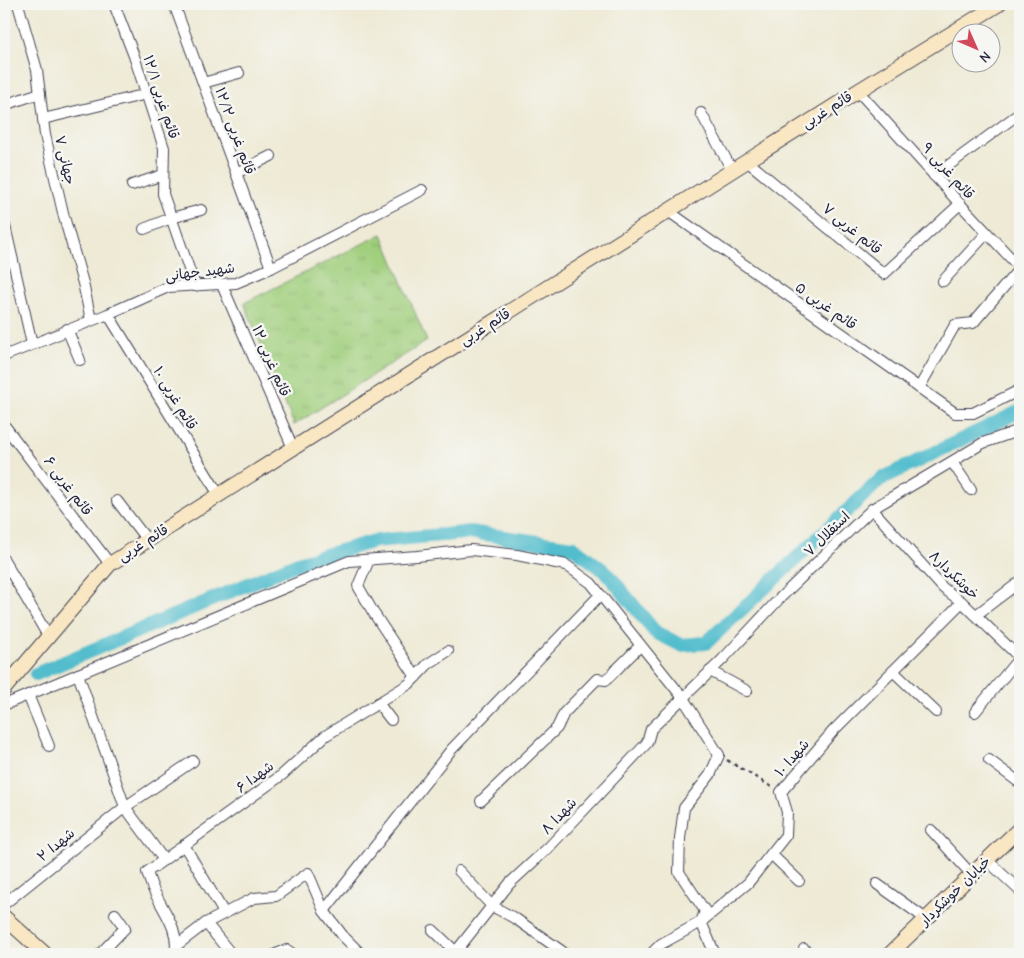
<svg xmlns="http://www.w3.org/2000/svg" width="1024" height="958" viewBox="0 0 1024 958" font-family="'Comic Neue','Playpen Sans Arabic',sans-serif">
<defs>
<pattern id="grass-tufts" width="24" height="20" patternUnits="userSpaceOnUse" patternTransform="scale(1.25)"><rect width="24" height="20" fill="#a0cf7d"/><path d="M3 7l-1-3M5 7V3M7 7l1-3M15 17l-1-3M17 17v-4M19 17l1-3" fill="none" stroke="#8ab16d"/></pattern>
</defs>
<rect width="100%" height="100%" fill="#f6f6f2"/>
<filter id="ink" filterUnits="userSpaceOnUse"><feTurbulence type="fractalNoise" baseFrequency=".02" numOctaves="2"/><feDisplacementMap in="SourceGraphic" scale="10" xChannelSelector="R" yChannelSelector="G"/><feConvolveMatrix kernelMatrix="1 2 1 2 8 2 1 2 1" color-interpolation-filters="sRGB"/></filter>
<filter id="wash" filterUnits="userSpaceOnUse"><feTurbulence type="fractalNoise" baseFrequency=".0096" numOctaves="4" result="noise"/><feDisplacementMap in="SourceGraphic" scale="20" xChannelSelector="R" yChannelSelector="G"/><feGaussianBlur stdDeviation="1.12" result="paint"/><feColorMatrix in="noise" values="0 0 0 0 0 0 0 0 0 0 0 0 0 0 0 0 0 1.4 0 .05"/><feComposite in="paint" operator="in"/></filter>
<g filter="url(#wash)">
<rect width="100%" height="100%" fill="#eeead5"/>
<polygon fill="url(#grass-tufts)" stroke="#61785c" points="382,234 427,341 294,425 244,303"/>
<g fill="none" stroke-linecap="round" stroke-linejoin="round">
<g stroke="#52bdcd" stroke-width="14">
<polyline points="445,535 470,532 573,547 607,573 655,632 681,645 706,643 881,479 1020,411"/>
<polyline points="36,674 298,563 375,541 441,535"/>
</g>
</g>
</g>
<g filter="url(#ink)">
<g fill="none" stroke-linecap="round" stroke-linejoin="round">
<defs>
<g id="street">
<polyline points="18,4 37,70 45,135 64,217 83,283 91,320"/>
<polyline points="114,4 134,56 164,148 163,194 195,286"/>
<polyline points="174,4 271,268"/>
<polyline points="203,83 239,73"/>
<polyline points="858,91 960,204 1020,268"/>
<polyline points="4,105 40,93"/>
<polyline points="701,113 732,170"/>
<polyline points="43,119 147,94"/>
<polyline points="747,161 884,274 960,204"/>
<polyline points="236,173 271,156"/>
<polyline points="934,176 1020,113"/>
<polyline points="132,185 163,175"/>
<polyline points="668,211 955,413 973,413 1020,390"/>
<polyline points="5,226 32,344"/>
<polyline points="144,229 171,218 201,210"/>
<polyline points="943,281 987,233"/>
<polyline points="222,285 293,448"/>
<polyline points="108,314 219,495"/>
<polyline points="67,329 80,360"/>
<polyline points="4,356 108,314 168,287 236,283 271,268 422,190"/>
<polyline points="919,388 955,325 973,323 1020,268"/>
<polyline points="4,425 110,564"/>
<polyline points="952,462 971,490"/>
<polyline points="117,501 147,540"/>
<polyline points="872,509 943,588 962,602 1020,658"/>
<polyline points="4,560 48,636"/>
<polyline points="369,560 358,586 373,612 416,677"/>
<polyline points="976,615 1017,584"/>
<polyline points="710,671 747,691"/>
<polyline points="893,671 936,712"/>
<polyline points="78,674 125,807 164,860"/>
<polyline points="28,695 49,746"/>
<polyline points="378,703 391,720"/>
<polyline points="4,705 349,561 417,556 471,550 517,555 566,565 591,583 683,698 719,755 710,775 684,808 680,838 679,872 705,911 701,922 715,954"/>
<polyline points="975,712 1020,657"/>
<polyline points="989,760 1020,783"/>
<polyline points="481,801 557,728 564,713 597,679 606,680 640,646"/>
<polyline points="931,830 972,875"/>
<polyline points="184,845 224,913"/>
<polyline points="771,854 799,881"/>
<polyline points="987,860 1020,891"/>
<polyline points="459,871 492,906 516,919 563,952 561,954"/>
<polyline points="877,884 926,919"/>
<polyline points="4,904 125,807 193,761"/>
<polyline points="324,911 451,750 600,595"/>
<polyline points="206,923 231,954"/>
<polyline points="433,930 456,952"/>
<polyline points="177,945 206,923 254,898 276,896 308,873 324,911 343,936 361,954"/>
<polyline points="804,949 810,954"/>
<polyline points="100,954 125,928 115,914"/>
<path d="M175,954C180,930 164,912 154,891C151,885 149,878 147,872L282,775L325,736L409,684L428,664L448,651"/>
<polyline points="276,954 287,950 293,954"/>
<polyline points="454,954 510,883 549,847 647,743 651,729 723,659 779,599 872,509 983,443 1020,430"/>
<polyline points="651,954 661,944 701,922 748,883 786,835 787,812 781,792 834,730 962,602"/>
</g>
<g id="secondary">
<polyline points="4,689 110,564 858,91 999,4"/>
<polyline points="4,917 45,954"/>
<polyline points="890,954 1020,828"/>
</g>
</defs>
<use href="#street" stroke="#414052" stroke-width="12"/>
<use href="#secondary" stroke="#414052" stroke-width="16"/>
<polyline stroke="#414052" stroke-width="2.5" stroke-dasharray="4 4" stroke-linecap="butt" points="727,760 772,787"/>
<use href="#street" stroke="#fff" stroke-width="10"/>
<use href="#secondary" stroke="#f9e7c3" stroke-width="14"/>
</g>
</g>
<g text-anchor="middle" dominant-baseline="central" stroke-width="5" stroke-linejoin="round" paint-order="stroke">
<g font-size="14" fill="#22223b" stroke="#f6f6f2">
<text transform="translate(161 97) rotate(72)">قائم غربی ۱۲/۱</text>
<text transform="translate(827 110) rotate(-32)">قائم غربی</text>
<text transform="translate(235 131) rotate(70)">قائم غربی ۱۲/۲</text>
<text transform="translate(65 160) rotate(77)">جهانی ۷</text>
<text transform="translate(948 171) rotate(48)">قائم غربی ۹</text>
<text transform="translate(852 229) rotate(39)">قائم غربی ۷</text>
<text transform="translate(200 272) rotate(-7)">شهید جهانی</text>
<text transform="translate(826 306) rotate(35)">قائم غربی ۵</text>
<text transform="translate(485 327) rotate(-32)">قائم غربی</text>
<text transform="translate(271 361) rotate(67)">قائم غربی ۱۲</text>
<text transform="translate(175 398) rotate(59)">قائم غربی ۱۰</text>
<text transform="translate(68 486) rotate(53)">قائم غربی ۶</text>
<text transform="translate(827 534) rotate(-44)">استقلال ۷</text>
<text transform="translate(143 543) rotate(-32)">قائم غربی</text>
<text transform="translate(954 575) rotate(44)">خوشکردار۸</text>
<text transform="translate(792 758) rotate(-49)">شهدا ۱۰</text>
<text transform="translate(255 777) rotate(-36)">شهدا ۶</text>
<text transform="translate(559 816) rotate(-47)">شهدا ۸</text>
<text transform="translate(56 845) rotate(-39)">شهدا ۲</text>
<text transform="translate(955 891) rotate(-44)">خیابان خوشکردار</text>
</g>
</g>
<rect width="1024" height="958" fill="none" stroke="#f6f6f2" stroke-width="20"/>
<g transform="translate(976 48) rotate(135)"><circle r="24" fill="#f6f6f2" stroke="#a1a1a9"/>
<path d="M0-4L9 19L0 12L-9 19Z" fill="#d1495b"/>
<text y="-8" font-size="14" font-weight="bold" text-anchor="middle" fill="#22223b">N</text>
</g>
</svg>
